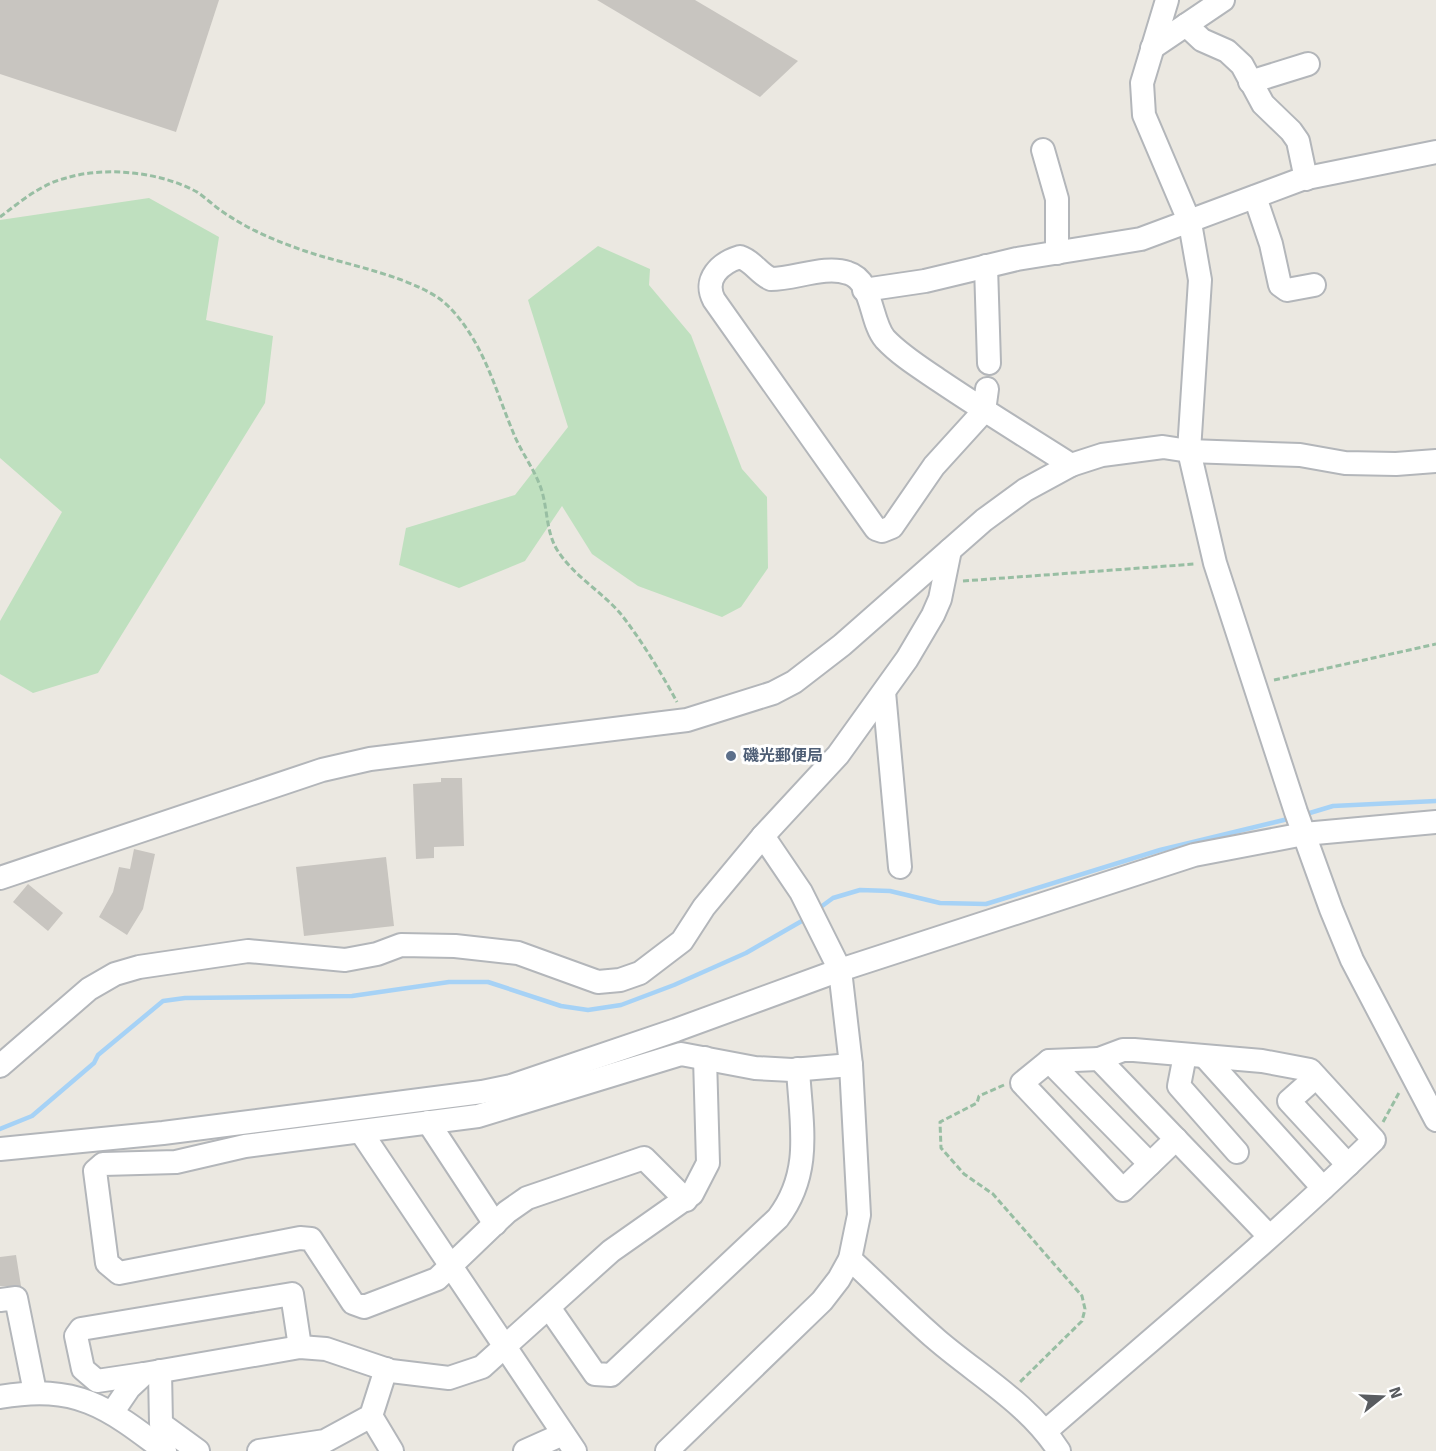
<svg xmlns="http://www.w3.org/2000/svg" width="1436" height="1451" viewBox="0 0 1436 1451" font-family="Signika,'Noto Sans JP',sans-serif">
<rect width="100%" height="100%" fill="#ebe8e1"/>
<g fill="#bfe0bf">
<polygon points="149,198 219,237 206,320 273,336 265,403 98,673 33,693 0,674 0,621 62,512 0,458 0,220"/>
<polygon points="598,246 650,269 649,285 691,335 742,469 767,497 768,568 741,607 722,617 638,586 592,554 562,506 525,561 459,588 399,565 406,528 515,495 568,427 528,300"/>
</g>
<g fill="none" stroke-linecap="round" stroke-linejoin="round">
<g stroke="#a6d2f6" stroke-width="4.5">
<polyline points="1303,815 1333,806 1436,801"/>
<polyline points="818,909 833,898 860,890 890,891 940,903 986,904 1160,850 1292,818"/>
<polyline points="0,1129 32,1116 94,1063 98,1055 163,1001 185,998 352,996 449,982 488,982 561,1006 588,1010 621,1005 674,985 746,953 807,918"/>
</g>
</g>
<g fill="#c8c5c0">
<polygon points="0,0 219,0 176,132 0,74"/>
<polygon points="597,0 695,0 798,61 760,97"/>
<polygon points="441,778 462,778 464,846 434,847 434,858 416,859 413,784 441,782"/>
<polygon points="134,849 155,854 143,909 127,935 99,917 113,892 119,867 130,869"/>
<polygon points="386,857 394,926 304,936 296,867"/>
<polygon points="28,884 63,913 48,931 13,902"/>
<polygon points="16,1255 21,1286 0,1286 0,1257"/>
</g>
<g fill="none" stroke-linecap="round" stroke-linejoin="round">
<defs>
<g id="minor">
<polyline points="1167,0 1142,83 1144,115 1190,223 1200,280 1189,451 1215,563 1296,812 1331,909 1352,960 1436,1120"/>
<polyline points="1186,25 1202,40 1227,51 1242,65 1263,104 1291,131 1298,141 1306,179"/>
<polyline points="1152,48 1223,0"/>
<polyline points="1250,82 1308,64"/>
<polyline points="1043,150 1057,199 1057,253"/>
<polyline points="1255,197 1271,244 1280,285 1287,290 1314,285"/>
<polyline points="986,266 989,363"/>
<polyline points="864,290 925,281 1017,259 1141,239 1302,179 1436,152"/>
<path d="M987,389L984,411L934,466L892,527L882,531L876,529L714,300C703,279 720,263 740,257C753,261 759,274 771,279C795,279 825,265 848,273C873,280 870,322 885,339C901,356 921,368 940,381C983,410 1027,437 1071,465"/>
<polyline points="884,692 900,867"/>
<polyline points="0,878 322,770 370,759 687,720 773,693 794,682 842,645 984,520 1025,490 1071,465 1102,455 1163,447 1189,451 1300,455 1345,463 1396,464 1436,461"/>
<polyline points="1185,1055 1179,1086 1237,1152"/>
<polyline points="1205,1057 1323,1188"/>
<polyline points="1099,1059 1049,1061 1022,1083 1123,1190 1176,1139"/>
<polyline points="1049,1061 1150,1164"/>
<polyline points="0,1066 89,989 115,974 139,967 248,951 345,960 377,954 401,945 455,946 518,953 598,982 620,980 640,973 682,941 704,907 763,836 838,755 907,659 933,615 940,599 950,550"/>
<polyline points="1316,1077 1289,1101 1348,1165"/>
<polyline points="428,1122 495,1224"/>
<polyline points="361,1132 575,1451"/>
<polyline points="0,1149 163,1133 482,1092 511,1086 676,1030 840,970 1194,855 1304,834 1436,822"/>
<polyline points="686,1200 644,1158 527,1198 507,1212 437,1279 364,1307 353,1303 311,1239 300,1238 119,1273 107,1263 95,1171 103,1164 176,1162 245,1146 478,1116 681,1054 755,1068 792,1070 851,1065"/>
<path d="M850,1259C879,1286 907,1314 937,1340C979,1376 1029,1404 1059,1451"/>
<polyline points="0,1300 16,1298 35,1392"/>
<path d="M550,1309L595,1374L611,1375L778,1218C813,1172 801,1124 798,1069"/>
<polyline points="160,1371 161,1424 198,1451"/>
<polyline points="144,1374 97,1381 83,1369 76,1336 81,1329 292,1294 300,1347"/>
<path d="M0,1397C76,1384 106,1406 165,1451"/>
<polyline points="112,1413 129,1388 144,1374 300,1347 326,1349 391,1371 449,1378 482,1367 611,1251 692,1194 708,1163 705,1058"/>
<polyline points="371,1416 392,1451"/>
<path d="M1046,1431C1156,1335 1269,1242 1374,1140L1310,1070L1262,1061L1134,1050H1123L1099,1059L1269,1236"/>
<polyline points="259,1451 325,1441 371,1416 386,1369"/>
<polyline points="525,1451 563,1434"/>
<polyline points="667,1451 822,1301 839,1279 850,1259 859,1215 851,1065 840,970 801,892 763,836"/>
</g>
</defs>
<use href="#minor" stroke="#b3b6ba" stroke-width="26"/>
<g stroke="#98bea3" stroke-width="3" stroke-dasharray="6 3" stroke-linecap="butt">
<path d="M0,217C20,202 41,184 66,178C105,166 161,172 197,192C206,198 214,206 223,212C249,230 276,241 305,251C345,265 424,278 451,309C484,344 495,389 513,432C520,450 532,466 539,483C548,504 545,528 556,548C571,574 601,591 620,613C640,638 662,674 677,702"/>
<polyline points="963,581 1195,564"/>
<polyline points="1274,680 1436,644"/>
<polyline points="1004,1085 979,1096 977,1103 940,1122 941,1148 964,1174 993,1194 1082,1296 1085,1309 1082,1321 1019,1383"/>
<polyline points="1383,1122 1400,1091"/>
</g>
<use href="#minor" stroke="#fff" stroke-width="22"/>
</g>
<circle fill="#5c6f8a" stroke="#fff" stroke-width="2" cx="731" cy="756" r="6"/>
<g text-anchor="middle" dominant-baseline="central" stroke-width="6" stroke-linejoin="round" paint-order="stroke">
<g font-size="16" font-weight="bold" fill="#4e5e75" stroke="#fff" text-anchor="start">
<text x="743" y="756">磯光郵便局</text>
</g>
</g>
<g transform="translate(1382 1397) rotate(72)" stroke="#ffffff" stroke-width="4.5" paint-order="stroke">
<path d="M0-4.5L10 22L0 15L-10 22Z" fill="#595c60"/>
<text y="-9" font-size="16" font-weight="bold" text-anchor="middle" fill="#595c60">N</text>
</g>
</svg>
